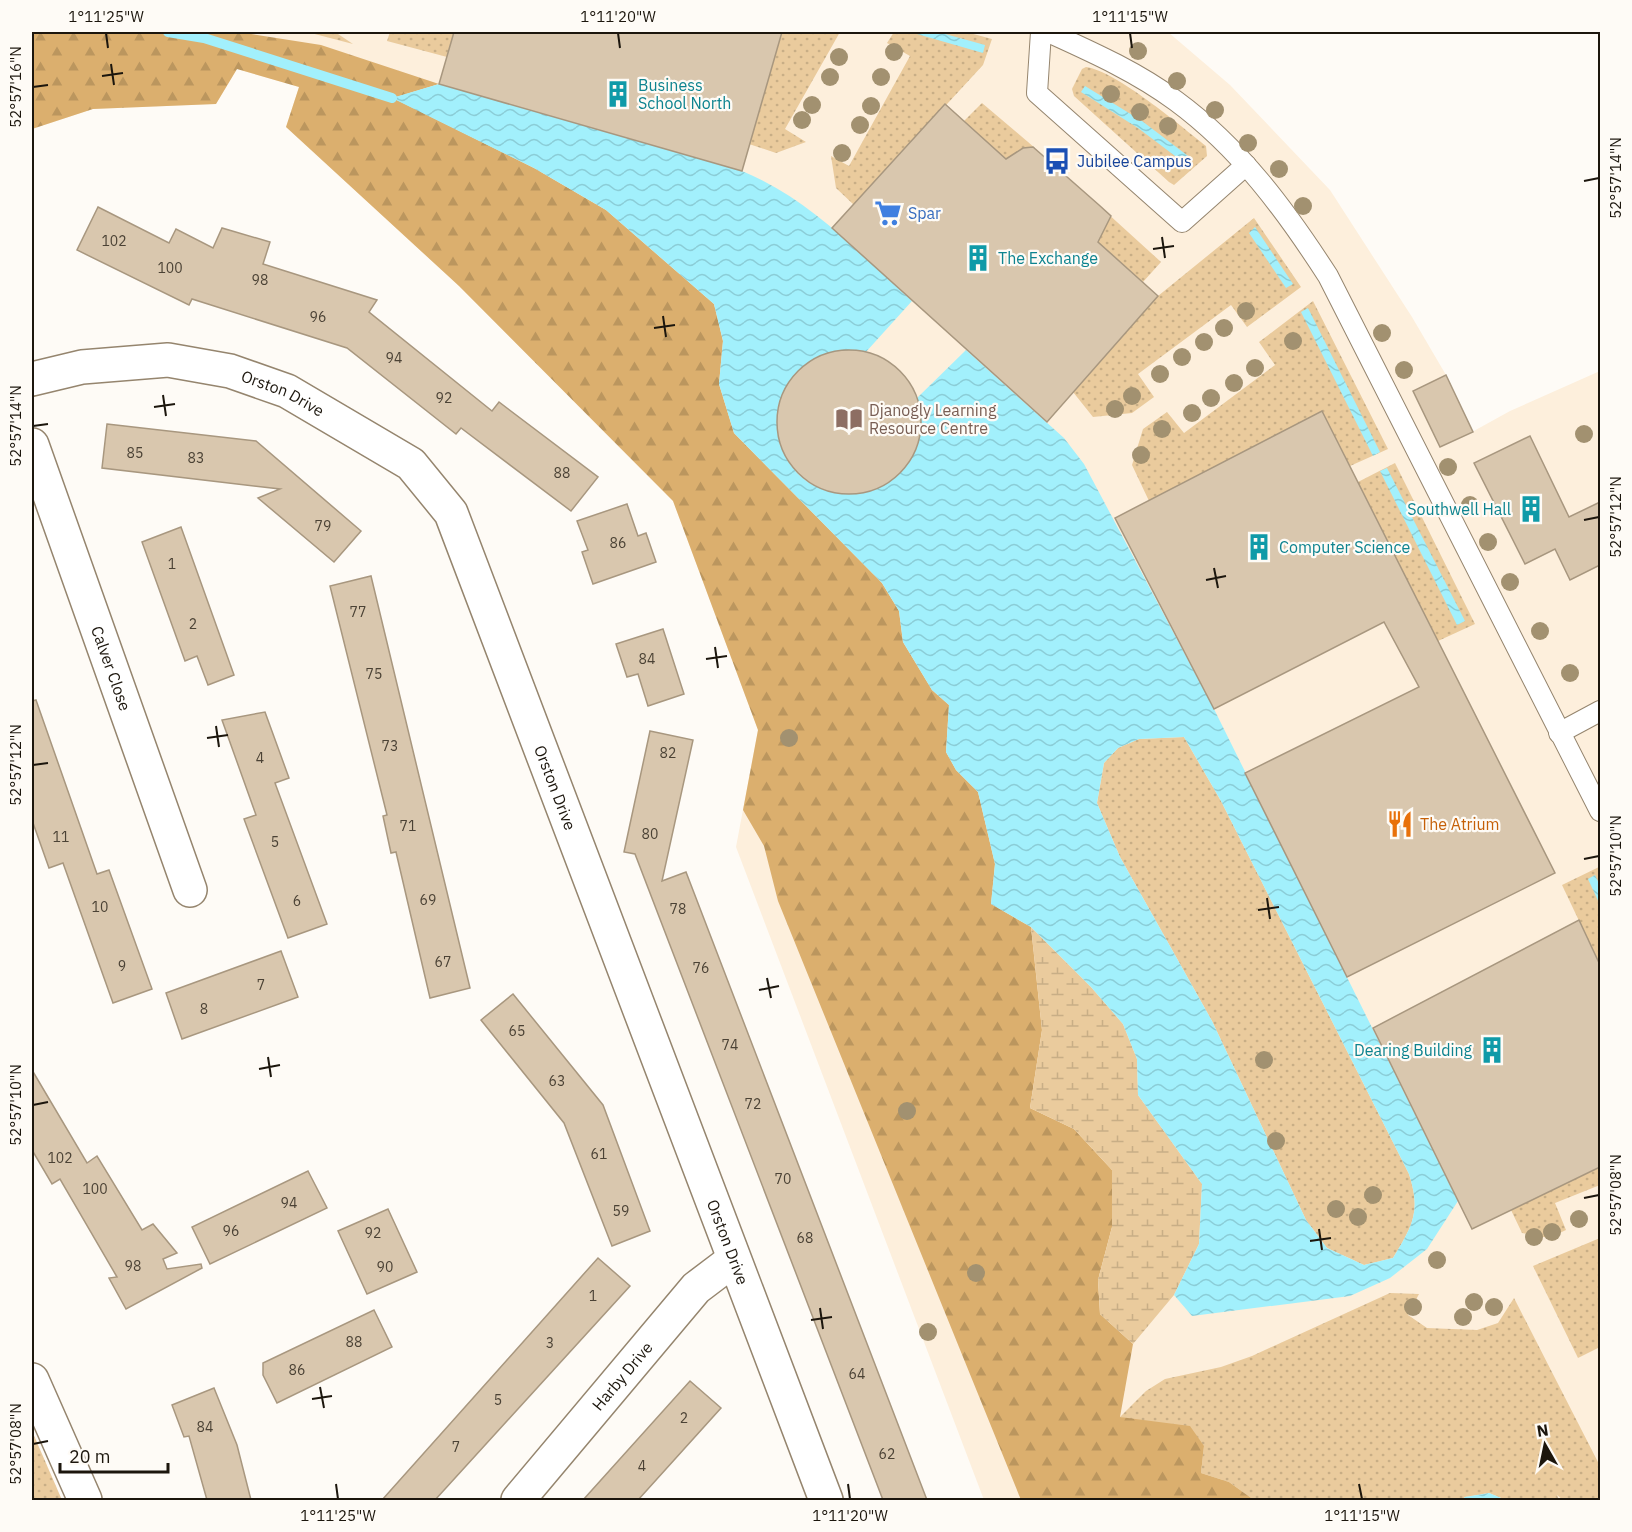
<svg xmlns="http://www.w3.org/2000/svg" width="1632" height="1532" viewBox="0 0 1632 1532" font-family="'IBM Plex Sans',sans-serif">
<defs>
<pattern id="grass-dots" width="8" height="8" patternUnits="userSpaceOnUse" patternTransform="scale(1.5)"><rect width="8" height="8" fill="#eacb9d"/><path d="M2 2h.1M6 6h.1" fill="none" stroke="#c8ae86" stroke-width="1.8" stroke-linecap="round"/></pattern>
<pattern id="forest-firs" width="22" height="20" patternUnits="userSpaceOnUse" patternTransform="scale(1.5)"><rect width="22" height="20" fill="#dbaf6e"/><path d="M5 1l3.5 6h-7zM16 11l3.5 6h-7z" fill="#bb965e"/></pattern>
<pattern id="wetland-marsh" width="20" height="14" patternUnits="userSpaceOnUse" patternTransform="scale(1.5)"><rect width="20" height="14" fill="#eacb9d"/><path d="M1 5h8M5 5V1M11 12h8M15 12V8" fill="none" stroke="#c8ae86"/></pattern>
<pattern id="water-waves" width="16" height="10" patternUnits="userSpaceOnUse" patternTransform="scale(1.5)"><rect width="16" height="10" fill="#a2f0fc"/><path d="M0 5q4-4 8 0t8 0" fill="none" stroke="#8bcdd7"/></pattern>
</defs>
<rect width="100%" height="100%" fill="#fefbf6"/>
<polygon fill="#fdefdc" points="32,32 1168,32 1230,85 1330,190 1412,317 1446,375 1472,432 1510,411 1600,371 1600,1500 984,1500 736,847 758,730 673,501 459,286 286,127 299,87 237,69 216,104 93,109 32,129"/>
<g fill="url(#grass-dots)">
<polygon points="307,32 335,32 353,44"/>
<polygon points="390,32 454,32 447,57 387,41"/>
<polygon points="782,32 840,32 785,129 806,142 776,153 749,144"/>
<polygon points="894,32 966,32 992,39 983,65 854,205 836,188 831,156 849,166 910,56 887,43"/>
<path d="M1086,67C1116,71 1181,126 1206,146L1207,156L1174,185L1169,182L1074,96L1072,89L1082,69Z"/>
<polygon points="982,103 1035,148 1023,148 1009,172 997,151 964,121"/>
<path d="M1106,212L1161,262L1143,282L1107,250L1094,266L1084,240C1099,233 1109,230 1106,212Z"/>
<polygon points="1254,218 1301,287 1247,327 1231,305 1138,374 1154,397 1132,413 1093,417 1073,392 1158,296"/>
<polygon points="1313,301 1388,449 1350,466 1322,412 1149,501 1132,465 1143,429 1167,412 1184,433 1275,365 1259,342"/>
<polygon points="1395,463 1475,624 1438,641 1358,482"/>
<path d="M1184,737L1221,801L1409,1174C1421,1212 1413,1225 1393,1258L1364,1265L1327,1248L1306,1220L1212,1021L1120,857L1097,803L1104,763L1118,748L1139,739Z"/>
<polygon points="1599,867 1600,871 1600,965 1562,885"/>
<polygon points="1600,1167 1600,1185 1555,1203 1566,1230 1549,1238 1522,1233 1511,1210"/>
<polygon points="1600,1238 1600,1347 1578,1358 1533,1266"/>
<polygon points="1390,1293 1419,1294 1408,1315 1427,1328 1477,1330 1498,1323 1514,1298 1600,1466 1600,1500 1563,1500 1557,1495 1559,1500 1506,1500 1489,1493 1465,1497 1462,1500 1254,1500 1229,1482 1201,1473 1204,1446 1120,1417 1146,1391 1165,1379 1221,1367 1252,1356"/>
<polygon points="32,1431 62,1500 32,1500"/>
</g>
<polygon fill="url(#forest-firs)" points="32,32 238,32 321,45 439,84 393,98 534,168 606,210 714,304 723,341 719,384 734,433 882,583 899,611 903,642 932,690 949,705 946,752 956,770 978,792 995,864 991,904 1031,927 1042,1030 1030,1108 1074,1129 1112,1170 1112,1227 1098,1280 1100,1314 1133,1344 1120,1417 1190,1426 1204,1446 1201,1473 1229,1482 1254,1500 1021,1500 778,901 764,846 743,810 758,730 673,501 459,286 286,127 299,87 237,69 216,104 93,109 32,129"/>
<polygon fill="url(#wetland-marsh)" points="1031,927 1091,987 1123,1024 1137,1059 1138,1095 1202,1184 1199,1244 1174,1295 1133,1344 1100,1314 1098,1280 1112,1227 1112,1170 1074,1129 1030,1108 1042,1030"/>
<g fill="url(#water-waves)" fill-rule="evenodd">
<polygon points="910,32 938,32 985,45 983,53"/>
<path d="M439,84L742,171C811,200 857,251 912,301L865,353C756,336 749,494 849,493C871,493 890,485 905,468C920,449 925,422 916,399L966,350L1064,438L1084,464L1214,709L1458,1201L1427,1249L1390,1278L1350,1296L1192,1316L1174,1295L1199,1244L1202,1184L1138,1095L1137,1059L1123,1024L1091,987L1031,927L991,904L995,864L978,792L956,770L946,752L949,705L932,690L903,642L899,611L882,583L734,433L719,384L723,341L714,304L606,210L534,168L392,98ZM1184,737L1221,801L1409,1174C1421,1212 1413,1225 1393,1258L1364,1265L1327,1248L1306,1220L1212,1021L1120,857L1097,803L1104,763L1118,748L1139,739Z"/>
<polygon points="1085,86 1142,121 1192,159 1187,165 1138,128 1081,92"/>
<polygon points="1255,227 1293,284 1286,288 1249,233"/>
<polygon points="1308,308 1380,452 1373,456 1301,312"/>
<polygon points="1387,468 1465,621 1457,625 1380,471"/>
<polygon points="1595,875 1600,886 1600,905 1588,879"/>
<polygon points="1489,1493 1506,1500 1462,1500 1465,1497"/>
</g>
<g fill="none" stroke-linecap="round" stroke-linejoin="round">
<polyline stroke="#a2f0fc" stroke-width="10" points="168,32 204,38 392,98"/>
</g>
<g fill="#d9c7ae" stroke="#a8977f" stroke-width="1.5">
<polygon points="454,32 782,32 742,171 439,84"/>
<polygon points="945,104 1006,159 1023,148 1033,147 1099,205 1111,216 1098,242 1158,296 1047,422 832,228"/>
<polygon points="98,207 169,243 176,229 213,248 222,228 270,242 263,264 377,300 369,312 492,411 499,402 598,477 571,511 461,428 456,434 347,348 192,299 189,305 77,250"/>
<circle cx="849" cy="422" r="72"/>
<polygon points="1446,375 1473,432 1440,447 1413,391"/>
<polygon points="1322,411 1555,873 1347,977 1245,773 1419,687 1384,622 1214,709 1115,518"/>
<polygon points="107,424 256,441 361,531 334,562 258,498 280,489 102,468"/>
<polygon points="1530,436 1569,517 1600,502 1600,565 1570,580 1555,549 1525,564 1474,463"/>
<polygon points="627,504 638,536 646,533 656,562 593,584 582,552 588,550 577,521"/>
<polygon points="181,527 234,675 208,685 197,656 185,661 142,542"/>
<polygon points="371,576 470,988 430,998 396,852 391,853 383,816 387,815 330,586"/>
<polygon points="663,629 684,694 648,706 638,674 627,677 616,644"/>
<polygon points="36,700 97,874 109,870 152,989 113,1003 63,863 49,868 32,820 32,701"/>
<polygon points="265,712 289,778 275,783 327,924 288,938 244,819 256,815 222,720"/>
<polygon points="650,731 693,740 662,881 686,872 927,1500 883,1500 635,854 624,852"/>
<polygon points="1579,920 1600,965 1600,1167 1472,1229 1373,1028"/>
<polygon points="281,951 298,997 182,1039 166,993"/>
<polygon points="513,994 603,1105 650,1231 612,1246 564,1123 481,1020"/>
<polygon points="32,1070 87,1163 97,1156 142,1230 153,1224 177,1253 163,1259 167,1269 201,1264 202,1268 126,1309 109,1278 117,1277 60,1179 52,1184 32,1150"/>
<polygon points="308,1171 327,1208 210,1264 192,1227"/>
<polygon points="388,1209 417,1272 367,1294 338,1231"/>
<polygon points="598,1258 630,1286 435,1500 382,1500"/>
<polygon points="374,1310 392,1347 277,1403 263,1375 263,1363"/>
<polygon points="690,1381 721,1408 638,1500 583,1500"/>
<polygon points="214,1388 237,1445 251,1500 207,1500 189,1436 184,1437 172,1405"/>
</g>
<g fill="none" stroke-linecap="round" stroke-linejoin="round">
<defs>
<g id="lane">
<polyline points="1041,32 1037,93 1182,222 1246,165"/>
<path d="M1048,32C1092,52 1137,72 1176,101C1240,148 1286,211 1328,276L1600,811"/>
<polyline points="1559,733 1600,711"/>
</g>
<g id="street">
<path id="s1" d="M32,379L82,367L168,360L230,371L287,391L411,464L451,513L826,1500"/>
<path id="s2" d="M32,445L190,890"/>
<path id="s3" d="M518,1500L696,1288L733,1260"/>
</g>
<polyline id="highway" points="32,1380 85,1500"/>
</defs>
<use href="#lane" stroke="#95856e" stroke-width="22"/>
<use href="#street" stroke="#95856e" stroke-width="36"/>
<use href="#highway" stroke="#95856e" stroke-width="36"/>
<use href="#lane" stroke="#fff" stroke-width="20"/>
<use href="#street" stroke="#fff" stroke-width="33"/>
<use href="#highway" stroke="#fff" stroke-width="33"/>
</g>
<g fill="#a29170">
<circle cx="1138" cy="51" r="9"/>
<circle cx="894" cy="52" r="9"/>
<circle cx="839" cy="57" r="9"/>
<circle cx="830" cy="77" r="9"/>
<circle cx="881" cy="77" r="9"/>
<circle cx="1177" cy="81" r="9"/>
<circle cx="1111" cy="94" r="9"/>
<circle cx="812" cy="105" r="9"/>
<circle cx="871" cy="106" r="9"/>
<circle cx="1215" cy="110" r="9"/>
<circle cx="1140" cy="112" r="9"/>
<circle cx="802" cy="120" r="9"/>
<circle cx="860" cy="125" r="9"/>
<circle cx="1168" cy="126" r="9"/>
<circle cx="1248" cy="143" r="9"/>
<circle cx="842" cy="153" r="9"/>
<circle cx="1279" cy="169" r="9"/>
<circle cx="1303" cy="206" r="9"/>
<circle cx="1246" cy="311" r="9"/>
<circle cx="1224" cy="328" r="9"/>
<circle cx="1382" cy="333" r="9"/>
<circle cx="1293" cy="341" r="9"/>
<circle cx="1204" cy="342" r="9"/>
<circle cx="1182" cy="357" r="9"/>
<circle cx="1255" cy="368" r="9"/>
<circle cx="1404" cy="370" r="9"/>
<circle cx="1160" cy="374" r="9"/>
<circle cx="1234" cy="383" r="9"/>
<circle cx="1132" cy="396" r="9"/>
<circle cx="1211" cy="398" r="9"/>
<circle cx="1115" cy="409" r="9"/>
<circle cx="1192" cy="413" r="9"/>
<circle cx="1162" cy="429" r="9"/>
<circle cx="1584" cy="434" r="9"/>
<circle cx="1141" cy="455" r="9"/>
<circle cx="1448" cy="467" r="9"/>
<circle cx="1470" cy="505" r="9"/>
<circle cx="1488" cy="542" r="9"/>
<circle cx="1510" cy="582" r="9"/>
<circle cx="1540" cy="631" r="9"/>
<circle cx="1570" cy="673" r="9"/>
<circle cx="789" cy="738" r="9"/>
<circle cx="1264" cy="1060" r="9"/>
<circle cx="907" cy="1111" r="9"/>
<circle cx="1276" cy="1141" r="9"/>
<circle cx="1373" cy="1195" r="9"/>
<circle cx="1336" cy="1209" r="9"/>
<circle cx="1358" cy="1217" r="9"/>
<circle cx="1579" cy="1219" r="9"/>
<circle cx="1552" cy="1232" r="9"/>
<circle cx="1534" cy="1237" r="9"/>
<circle cx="1437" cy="1260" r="9"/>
<circle cx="976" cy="1273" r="9"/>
<circle cx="1474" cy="1302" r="9"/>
<circle cx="1413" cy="1307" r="9"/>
<circle cx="1494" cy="1307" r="9"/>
<circle cx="1463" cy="1317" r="9"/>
<circle cx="928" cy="1332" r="9"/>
</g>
<path fill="none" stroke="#1c160d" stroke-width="2" d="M106,33L108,48M618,33L620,48M1130,33L1132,48M111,64L114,85M102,76L123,73M33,87L48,85M1584,181L1599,178M1162,237L1165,258M1153,249L1174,246M663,316L666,337M654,328L675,325M163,395L166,416M154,407L175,404M33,426L48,424M1584,520L1599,517M1214,568L1218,588M1206,580L1226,576M715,647L718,668M706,659L727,656M216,726L219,747M207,738L228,735M33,765L48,763M1584,859L1599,856M1267,898L1270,919M1258,910L1279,907M767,978L771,998M759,990L779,986M268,1057L271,1077M259,1069L280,1065M33,1105L48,1102M1584,1198L1599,1195M1319,1229L1322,1250M1310,1241L1331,1238M820,1308L823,1329M811,1320L832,1317M320,1387L324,1408M312,1399L332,1396M33,1444L48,1441M336,1484L338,1499M848,1484L850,1499M1359,1484L1362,1499"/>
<defs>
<symbol id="building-bare" viewBox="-9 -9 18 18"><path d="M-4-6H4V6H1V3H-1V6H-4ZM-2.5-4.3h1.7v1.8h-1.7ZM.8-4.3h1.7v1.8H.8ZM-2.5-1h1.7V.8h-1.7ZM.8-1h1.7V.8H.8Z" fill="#0f9aa8" stroke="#fefbf6" stroke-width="2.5" paint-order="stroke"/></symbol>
<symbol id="bus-bare" viewBox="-9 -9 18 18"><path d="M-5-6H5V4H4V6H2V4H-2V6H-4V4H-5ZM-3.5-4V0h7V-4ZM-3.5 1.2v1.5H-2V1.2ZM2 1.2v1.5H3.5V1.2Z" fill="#1a4fb4" stroke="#fefbf6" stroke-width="2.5" paint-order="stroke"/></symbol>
<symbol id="supermarket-bare" viewBox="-9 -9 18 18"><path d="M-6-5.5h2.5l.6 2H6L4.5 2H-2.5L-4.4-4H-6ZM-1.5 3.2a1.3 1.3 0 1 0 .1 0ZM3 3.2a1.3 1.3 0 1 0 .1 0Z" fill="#3f7fe0" stroke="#fefbf6" stroke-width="2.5" paint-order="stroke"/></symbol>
<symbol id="library-bare" viewBox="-9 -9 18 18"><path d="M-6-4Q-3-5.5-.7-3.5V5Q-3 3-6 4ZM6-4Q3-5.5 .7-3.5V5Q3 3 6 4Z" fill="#8d6e63" stroke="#fefbf6" stroke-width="2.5" paint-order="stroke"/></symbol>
<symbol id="restaurant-bare" viewBox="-9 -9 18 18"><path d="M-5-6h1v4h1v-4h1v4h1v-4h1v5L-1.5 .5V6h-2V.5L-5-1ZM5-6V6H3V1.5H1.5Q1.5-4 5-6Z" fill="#e8710a" stroke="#fefbf6" stroke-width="2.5" paint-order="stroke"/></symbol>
</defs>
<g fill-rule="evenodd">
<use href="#building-bare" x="599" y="75" width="38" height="38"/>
<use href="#bus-bare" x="1038" y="142" width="38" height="38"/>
<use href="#supermarket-bare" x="869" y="194" width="38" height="38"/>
<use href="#building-bare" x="959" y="239" width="38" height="38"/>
<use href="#library-bare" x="830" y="400" width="38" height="38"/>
<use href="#building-bare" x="1512" y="490" width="38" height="38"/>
<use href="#building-bare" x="1240" y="528" width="38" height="38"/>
<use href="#restaurant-bare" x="1381" y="805" width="38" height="38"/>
<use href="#building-bare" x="1473" y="1031" width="38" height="38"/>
</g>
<g text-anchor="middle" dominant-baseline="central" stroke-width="4.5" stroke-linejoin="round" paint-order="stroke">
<g font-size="14" fill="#4b4235">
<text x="114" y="241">102</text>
<text x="170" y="268">100</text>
<text x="260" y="280">98</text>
<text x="318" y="317">96</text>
<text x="394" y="358">94</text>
<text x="444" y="398">92</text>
<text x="135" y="453">85</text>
<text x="196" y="458">83</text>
<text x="562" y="473">88</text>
<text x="323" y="526">79</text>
<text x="618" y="543">86</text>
<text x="172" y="564">1</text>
<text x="358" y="612">77</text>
<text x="193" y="624">2</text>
<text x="647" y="659">84</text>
<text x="374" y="674">75</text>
<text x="390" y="746">73</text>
<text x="668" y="753">82</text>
<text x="260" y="758">4</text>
<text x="408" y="826">71</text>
<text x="650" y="834">80</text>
<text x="61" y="837">11</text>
<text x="275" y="842">5</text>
<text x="428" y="900">69</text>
<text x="297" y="901">6</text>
<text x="100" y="907">10</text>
<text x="678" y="909">78</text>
<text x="443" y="962">67</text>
<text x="122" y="966">9</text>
<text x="701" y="968">76</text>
<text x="261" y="985">7</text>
<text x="204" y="1009">8</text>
<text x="517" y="1031">65</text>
<text x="730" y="1045">74</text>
<text x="557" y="1081">63</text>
<text x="753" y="1104">72</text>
<text x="599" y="1154">61</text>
<text x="60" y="1158">102</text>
<text x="783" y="1179">70</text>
<text x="95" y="1189">100</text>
<text x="289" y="1203">94</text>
<text x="621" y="1211">59</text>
<text x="231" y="1231">96</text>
<text x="373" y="1233">92</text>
<text x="805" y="1238">68</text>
<text x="133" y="1266">98</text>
<text x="385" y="1267">90</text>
<text x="593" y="1296">1</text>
<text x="354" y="1342">88</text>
<text x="550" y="1343">3</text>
<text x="297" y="1370">86</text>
<text x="857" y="1374">64</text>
<text x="498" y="1400">5</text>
<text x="684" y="1418">2</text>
<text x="205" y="1427">84</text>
<text x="456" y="1447">7</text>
<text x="887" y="1454">62</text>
<text x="642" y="1466">4</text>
</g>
<g font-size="16" fill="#0d838f" stroke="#fefbf6" text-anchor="start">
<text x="638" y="85">Business<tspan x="638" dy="18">School North</tspan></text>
<text x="998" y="258">The Exchange</text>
<text x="1511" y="509" text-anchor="end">Southwell Hall</text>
<text x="1279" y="547">Computer Science</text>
<text x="1472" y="1050" text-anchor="end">Dearing Building</text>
</g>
<g font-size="16" fill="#164399" stroke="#fefbf6" text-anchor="start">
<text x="1077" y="161">Jubilee Campus</text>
</g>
<g font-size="16" fill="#366cbe" stroke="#fefbf6" text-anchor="start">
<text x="908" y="213">Spar</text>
</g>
<g font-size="16" fill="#1c160d" stroke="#fefbf6">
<text stroke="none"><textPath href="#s1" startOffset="258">Orston Drive</textPath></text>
<text stroke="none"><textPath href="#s2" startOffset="237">Calver Close</textPath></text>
<text stroke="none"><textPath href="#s1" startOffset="762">Orston Drive</textPath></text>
<text stroke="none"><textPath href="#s1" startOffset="1248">Orston Drive</textPath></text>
<text stroke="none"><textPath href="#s3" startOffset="162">Harby Drive</textPath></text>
</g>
<g font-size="16" fill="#785e54" stroke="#fefbf6" text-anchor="start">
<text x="869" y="410">Djanogly Learning<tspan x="869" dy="18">Resource Centre</tspan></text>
</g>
<g font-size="16" fill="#c56008" stroke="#fefbf6" text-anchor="start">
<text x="1420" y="824">The Atrium</text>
</g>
</g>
<rect width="1632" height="1532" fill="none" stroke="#fefbf6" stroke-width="66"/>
<g transform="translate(1545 1445) rotate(351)" stroke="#fefbf6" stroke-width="4.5" paint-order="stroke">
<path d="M0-4.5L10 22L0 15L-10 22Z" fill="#1c160d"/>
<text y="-9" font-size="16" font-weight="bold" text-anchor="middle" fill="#1c160d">N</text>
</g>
<path d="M60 1463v9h108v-9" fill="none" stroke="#1c160d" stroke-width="3"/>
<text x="69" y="1463" font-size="18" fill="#1c160d" stroke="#fefbf6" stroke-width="4.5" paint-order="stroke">20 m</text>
<rect x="33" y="33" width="1566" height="1466" fill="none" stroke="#1c160d" stroke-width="2"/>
<g font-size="15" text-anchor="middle" fill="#1c160d">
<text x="106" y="22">1°11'25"W</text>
<text x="618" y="22">1°11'20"W</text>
<text x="1130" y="22">1°11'15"W</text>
<text transform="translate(16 87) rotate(-90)" y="5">52°57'16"N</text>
<text transform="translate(1616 178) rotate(-90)" y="5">52°57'14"N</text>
<text transform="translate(16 426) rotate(-90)" y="5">52°57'14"N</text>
<text transform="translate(1616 517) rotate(-90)" y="5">52°57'12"N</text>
<text transform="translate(16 765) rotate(-90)" y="5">52°57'12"N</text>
<text transform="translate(1616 856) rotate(-90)" y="5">52°57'10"N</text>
<text transform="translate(16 1105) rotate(-90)" y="5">52°57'10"N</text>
<text transform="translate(1616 1195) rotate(-90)" y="5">52°57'08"N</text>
<text transform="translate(16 1444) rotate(-90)" y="5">52°57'08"N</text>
<text x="338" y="1521">1°11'25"W</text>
<text x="850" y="1521">1°11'20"W</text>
<text x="1362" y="1521">1°11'15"W</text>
</g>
</svg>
